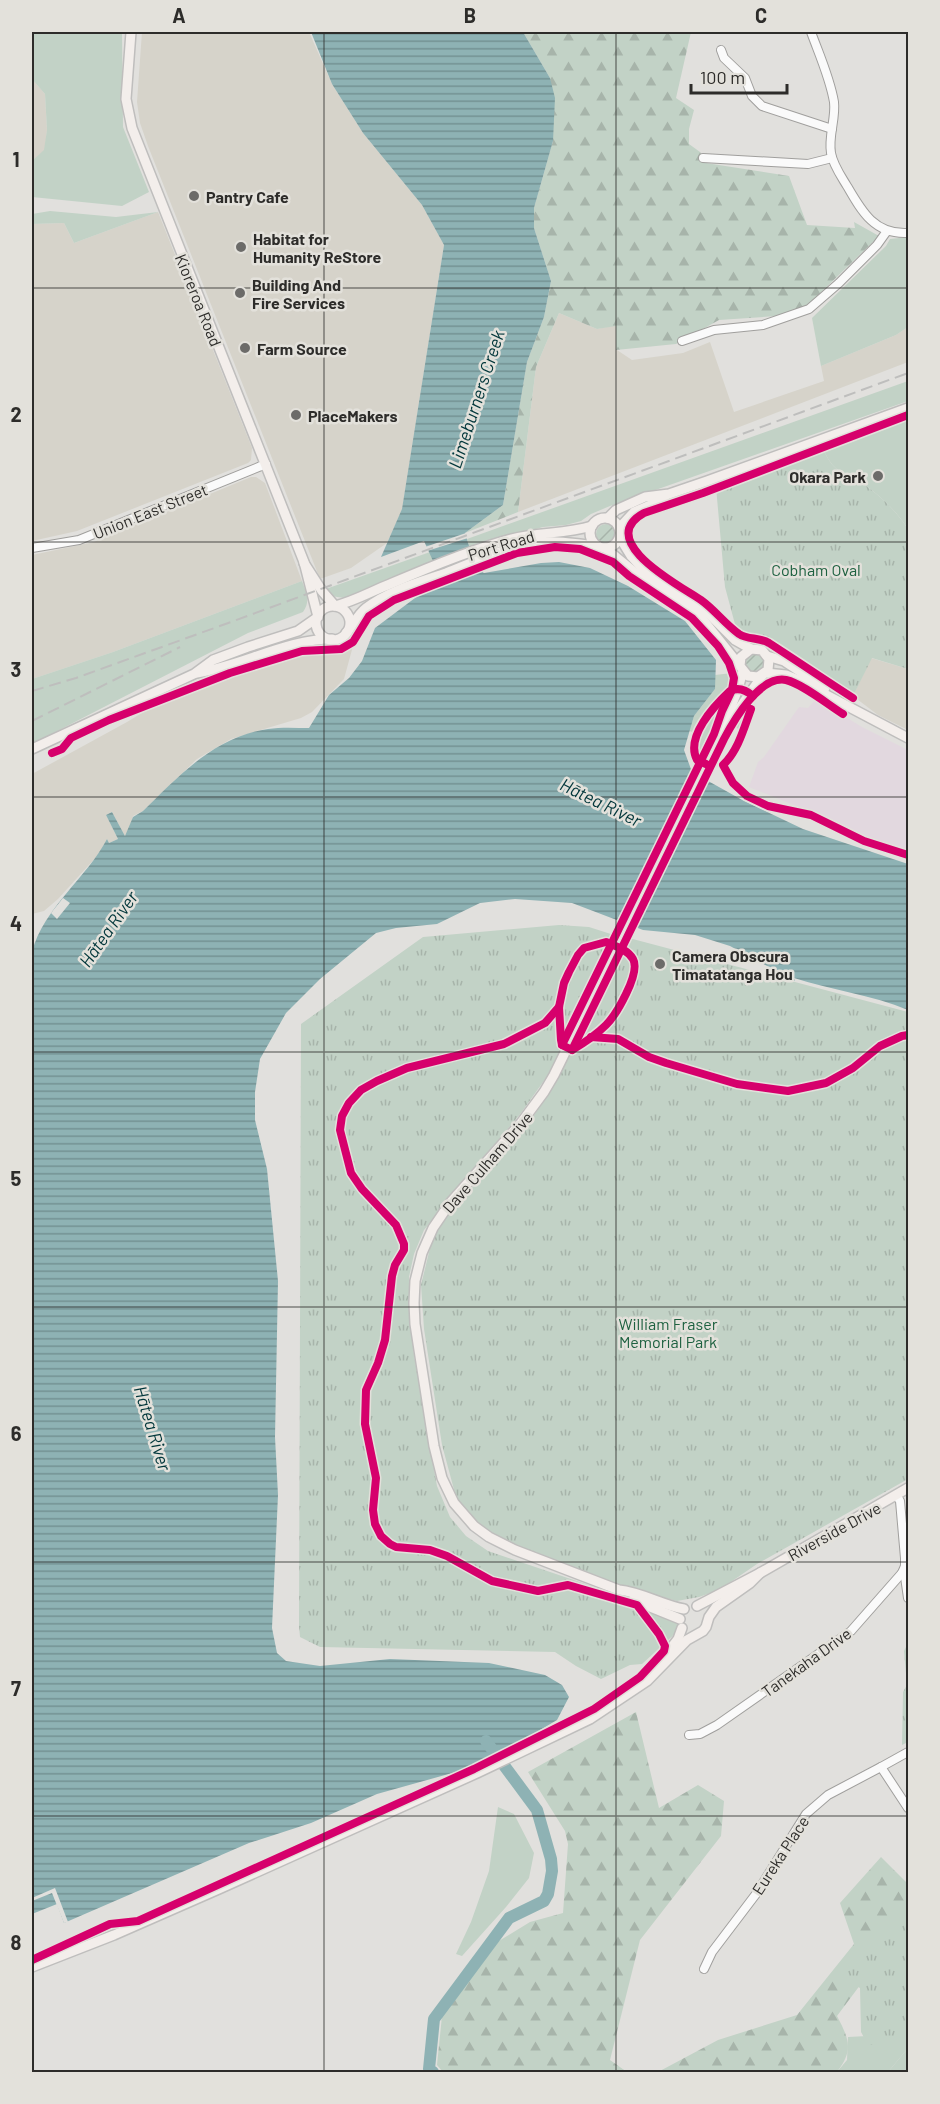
<svg xmlns="http://www.w3.org/2000/svg" width="940" height="2104" viewBox="0 0 940 2104" font-family="Barlow,sans-serif">
<defs>
<pattern id="forest-firs" width="22" height="20" patternUnits="userSpaceOnUse" patternTransform="scale(1.5)"><rect width="22" height="20" fill="#c2d2c6"/><path d="M5 1l3.5 6h-7zM16 11l3.5 6h-7z" fill="#a7b4aa"/></pattern>
<pattern id="park-tufts" width="24" height="20" patternUnits="userSpaceOnUse" patternTransform="scale(1.5)"><rect width="24" height="20" fill="#c2d2c6"/><path d="M3 7l-1-3M5 7V3M7 7l1-3M15 17l-1-3M17 17v-4M19 17l1-3" fill="none" stroke="#a7b4aa"/></pattern>
<pattern id="garden-furrows" width="10" height="10" patternUnits="userSpaceOnUse" patternTransform="scale(1.5)"><rect width="10" height="10" fill="#c2d2c6"/><path d="M-1 1l2-2M0 10L10 0M9 11l2-2" fill="none" stroke="#a7b4aa"/></pattern>
<pattern id="water-rules" width="6" height="5" patternUnits="userSpaceOnUse" patternTransform="scale(1.5)"><rect width="6" height="5" fill="#8eb2b4"/><path d="M0 2.5h6" fill="none" stroke="#749193"/></pattern>
</defs>
<rect width="100%" height="100%" fill="#e1e0dd"/>
<polygon fill="#e2d8df" points="816,699 862,727 908,750 908,853 863,838 819,815 749,787 758,762 764,757 799,707 808,708"/>
<g fill="#d6d3ca">
<polygon points="142,32 309,32 332,84 363,133 422,205 444,245 402,510 387,543 351,568 320,579 148,146 140,123 137,102"/>
<polygon points="32,79 45,94 47,130 45,150 32,161"/>
<polygon points="158,212 252,448 251,460 248,463 77,531 32,541 32,224 64,223 74,243"/>
<polygon points="559,313 597,329 616,325 617,350 632,360 683,353 710,342 734,412 824,381 821,366 896,335 908,327 908,362 518,512 536,367"/>
<polygon points="251,477 256,477 265,483 302,581 113,652 32,679 32,555 94,542"/>
<polygon points="353,646 344,679 312,712 301,718 231,739 197,759 143,811 133,816 128,834 125,836 112,812 106,815 118,839 109,843 107,839 98,855 58,899 44,911 32,914 32,774 127,722 180,690 303,653 338,653"/>
<polygon points="871,658 908,669 908,730 878,715 853,696"/>
</g>
<g fill="#c2d2c6">
<polygon points="32,32 122,32 123,127 149,192 122,206 32,197 32,161 44,150 47,130 45,94 32,79"/>
<polygon points="50,211 116,217 158,212 74,243 64,223 32,224 32,214"/>
<polygon points="908,237 908,327 896,335 821,366 812,318 886,246 890,239"/>
<polygon points="908,381 908,401 610,506 591,514 581,521 566,525 543,527 470,548 467,539"/>
<path d="M908,419V529C898,513 881,496 865,485C843,469 836,477 823,449Z"/>
<polygon points="430,552 433,561 344,598 331,596 323,590"/>
<path d="M302,581C306,592 311,601 303,612L248,633L32,744V679L113,652Z"/>
<polygon points="732,673 731,688 727,689 703,719 696,733 689,731 694,716 715,689 715,675"/>
<path d="M728,694L699,760C688,736 714,711 728,694Z"/>
<polygon points="752,700 742,730 734,727"/>
<polygon points="498,1807 514,1814 534,1853 529,1878 506,1907 462,1956 456,1954 471,1922 489,1871"/>
<polygon points="906,2034 908,2036 908,2048 888,2072 837,2072 847,2060 848,2037"/>
</g>
<g fill="url(#forest-firs)">
<polygon points="523,32 691,32 676,98 694,110 689,129 689,144 700,152 706,163 789,176 807,225 855,228 854,222 879,236 809,304 791,315 719,320 676,344 616,350 616,326 597,329 559,313 536,367 518,512 465,533 503,505 527,362 544,317 551,281 534,228 534,208 553,141 550,78"/>
<polygon points="636,1712 659,1808 698,1785 724,1801 721,1836 640,1940 610,2060 627,2072 443,2072 437,2065 442,2016 484,1950 530,1922 563,1913 568,1844 565,1831 528,1772"/>
<path d="M881,1857L908,1884V1921L837,2016C849,2039 854,2050 837,2072H658L718,2040L797,2015L854,1944L840,1903Z"/>
<polygon points="908,2048 908,2072 888,2072"/>
</g>
<g fill="url(#park-tufts)">
<path d="M823,449C836,477 843,469 865,485C881,496 898,513 908,529V669L872,658L853,696L736,628L725,587L716,487Z"/>
<polygon points="559,925 589,927 614,935 560,1046 562,1047 548,1075 521,1113 424,1230 414,1254 409,1277 414,1355 437,1486 450,1517 466,1536 488,1551 618,1595 667,1615 677,1622 679,1630 642,1664 630,1665 601,1679 576,1666 555,1652 320,1647 300,1637 299,1626 301,1024 423,937"/>
<polygon points="629,938 908,1012 908,1479 757,1564 719,1590 699,1597 677,1601 633,1590 520,1552 477,1531 456,1497 442,1445 424,1329 421,1285 432,1240 446,1217 525,1128 551,1091 570,1052 573,1053"/>
<polygon points="906,1647 908,1647 908,1742 902,1745 903,1692 907,1685 904,1651"/>
<polygon points="908,1903 908,2041 868,2045 861,2032 860,1988 835,1974"/>
</g>
<g fill="url(#garden-furrows)">
<circle cx="606" cy="534" r="10"/>
<circle cx="755" cy="663" r="9"/>
</g>
<path fill="url(#water-rules)" d="M311,32H523L550,78L555,98L553,141L534,208V228L551,281L544,317L527,362L503,505L465,533L476,568L484,573L541,563L559,562L590,568L628,586L685,621L716,660L715,689L694,716L684,750L692,772L744,801L803,829L908,864V1010C872,995 832,990 794,978L795,981L730,946L695,935L643,930L572,903L515,899L480,903L437,924L396,928L376,933L320,979L286,1013L260,1059L255,1092V1120L267,1169L278,1281L275,1437L278,1495L272,1628L277,1653L286,1661L320,1666L390,1659L489,1663L545,1675L562,1685L569,1697L557,1720L525,1739L463,1770L377,1794L311,1823L249,1843L64,1923L57,1904L32,1914V952C44,907 86,879 107,839L109,843L118,839L106,815L112,812L125,836L133,817L143,811C179,776 215,736 268,729C281,727 296,728 309,728L329,695L349,678L362,661L375,628L435,583L433,561L424,541L381,557L402,509L444,245L422,205L363,133L332,84Z"/>
<g fill="#e1e0dd">
<polygon points="466,533 468,538 427,551 425,549 425,547"/>
<polygon points="473,548 479,566 482,568 418,592 432,581 430,564"/>
<polygon points="694,769 708,777 634,929 619,924"/>
<polygon points="63,898 70,903 57,919 51,913"/>
<polygon points="55,1888 68,1922 64,1923 52,1893 32,1901 32,1898"/>
</g>
<g fill="none" stroke-linecap="round" stroke-linejoin="round">
<polyline stroke="#8eb2b4" stroke-width="12" points="433,2072 429,2069 434,2019 509,1918 544,1901 548,1894 552,1871 551,1859 537,1810 486,1741"/>
<defs>
<g id="minor">
<path d="M811,32C819,54 830,78 834,102C836,119 828,136 831,153C833,165 841,176 847,186C862,212 875,235 908,233"/>
<polyline points="721,50 724,58 745,78 752,96 762,106 832,129"/>
<polyline points="703,158 808,164 832,158"/>
<polyline points="682,341 714,330 763,325 809,309 839,283 877,245 887,231"/>
<polyline points="32,548 79,540 266,464"/>
<polyline points="902,1573 905,1577 908,1598"/>
<polyline points="689,1735 700,1734 717,1725 851,1631 902,1573 905,1566 905,1558 900,1501 897,1496"/>
<polyline points="908,1752 881,1767 908,1808"/>
<polyline points="704,1969 712,1952 756,1894 806,1814 828,1795 881,1767"/>
</g>
<g id="major">
<polyline points="608,518 616,510 645,497 669,494 707,481 908,408"/>
<circle cx="605" cy="533" r="15"/>
<polyline points="619,528 634,512 653,504 665,497"/>
<polyline points="620,538 631,556 645,571 710,615 735,640 751,649"/>
<polyline points="605,548 643,579 704,621 748,676 758,677 768,670 769,659 762,650 751,649 741,657 740,666"/>
<path d="M304,563L322,591L335,606C355,601 372,591 390,584C427,568 473,549 511,539C538,532 566,534 592,526"/>
<circle cx="333" cy="623" r="17"/>
<path d="M346,633C353,626 357,615 366,608C388,591 420,582 446,573C477,561 509,545 543,542C562,540 579,545 598,546"/>
<polyline points="767,656 784,661 825,688"/>
<path d="M197,673C241,666 288,639 332,639"/>
<polyline points="766,673 786,675 798,680 908,738"/>
<polyline points="731,720 762,676"/>
<polyline points="32,749 194,674 213,660 248,647 298,631 318,617 304,562 132,128 126,99 131,32"/>
<polyline points="633,1600 680,1619"/>
<polyline points="697,1606 760,1573 908,1488"/>
<path d="M684,1609C662,1605 641,1592 619,1590L515,1550L489,1537L474,1526L454,1503L442,1478L434,1446L415,1324L414,1303L415,1281L422,1253L433,1228L450,1203L521,1123L544,1092L554,1075L719,737L738,689L743,671"/>
<polyline points="668,1652 678,1639 682,1628"/>
<polyline points="32,1967 114,1935 219,1889 477,1773 590,1719 647,1681 687,1640 703,1631 706,1627 709,1617 716,1607 750,1583 760,1573"/>
</g>
</defs>
<use href="#minor" stroke="#a09f9d" stroke-width="10"/>
<use href="#major" stroke="#bfbebd" stroke-width="12"/>
<use href="#minor" stroke="#fafafa" stroke-width="8"/>
<use href="#major" stroke="#f3eeeb" stroke-width="9"/>
<g stroke="#bebebd" stroke-width="2" stroke-dasharray="12 6" stroke-linecap="butt">
<polyline points="32,691 76,678 231,622 908,373"/>
<polyline points="32,721 180,647"/>
</g>
<defs>
<g id="cycleway">
<path d="M853,698C825,680 797,661 769,643C759,637 748,640 739,634C725,624 715,610 701,600C682,587 593,541 644,513L703,493L908,415"/>
<path d="M751,709C744,728 738,751 723,765L733,783L747,796L768,806L811,815L864,841L908,855"/>
<polyline points="52,753 62,749 71,738 109,720 230,673 302,651 341,649 353,642 369,616 394,600 517,553 555,547 580,549 613,562 629,576 692,618 718,646 729,663 734,678 732,690 722,711 714,734 562,1045"/>
<path d="M706,764L697,760C685,737 714,706 730,691C738,687 746,690 753,696"/>
<path d="M606,942C615,946 627,949 633,959C641,973 616,1015 606,1025C596,1035 584,1043 572,1050L562,1045L561,1040L559,1007L564,983L569,972L578,955L584,948Z"/>
<polyline points="591,1037 618,1039 649,1057 666,1063 737,1084 788,1091 826,1083 853,1068 880,1046 902,1036 908,1035"/>
<path d="M572,1050L724,739C734,720 760,675 786,680C803,684 827,704 843,714"/>
<polyline points="32,1960 110,1924 138,1921 474,1769 594,1709 640,1677 664,1651 665,1646 659,1634 637,1605 568,1585 538,1591 492,1581 447,1556 430,1550 396,1547 390,1544 381,1536 375,1524 373,1510 376,1478 365,1424 366,1390 378,1363 385,1340 392,1276 395,1265 404,1250 404,1244 396,1225 362,1189 351,1173 340,1130 342,1116 349,1103 361,1090 377,1081 407,1068 504,1044 545,1023 559,1007"/>
</g>
</defs>
<use href="#cycleway" stroke="#e3e1db" stroke-width="11"/>
<use href="#cycleway" stroke="#d6006c" stroke-width="8"/>
</g>
<path fill="none" stroke="#2d2c2a" stroke-width="1.5" stroke-opacity="0.55" d="M324,32V2072M616,32V2072M32,288H908M32,542H908M32,797H908M32,1052H908M32,1307H908M32,1562H908M32,1816H908"/>
<g fill="#6c6b69" stroke="#e3e1db" stroke-width="2">
<circle cx="194" cy="196" r="6"/>
<circle cx="241" cy="247" r="6"/>
<circle cx="240" cy="293" r="6"/>
<circle cx="245" cy="348" r="6"/>
<circle cx="296" cy="415" r="6"/>
<circle cx="878" cy="476" r="6"/>
<circle cx="660" cy="964" r="6"/>
</g>
<g text-anchor="middle" dominant-baseline="central" stroke-width="5" stroke-linejoin="round" paint-order="stroke">
<g font-size="16" font-weight="bold" fill="#2d2c2a" stroke="#e3e1db" text-anchor="start">
<text x="206" y="196">Pantry Cafe</text>
<text x="253" y="238">Habitat for<tspan x="253" dy="18">Humanity ReStore</tspan></text>
<text x="252" y="284">Building And<tspan x="252" dy="18">Fire Services</tspan></text>
<text x="257" y="348">Farm Source</text>
<text x="308" y="415">PlaceMakers</text>
<text x="866" y="476" text-anchor="end">Okara Park</text>
<text x="672" y="955">Camera Obscura<tspan x="672" dy="18">Timatatanga Hou</tspan></text>
</g>
<g font-size="16" fill="#2d2c2a" stroke="#e3e1db">
<text transform="translate(199 300) rotate(68)">Kioreroa Road</text>
<text transform="translate(150 511) rotate(-22)">Union East Street</text>
<text transform="translate(501 545) rotate(-17)">Port Road</text>
<text transform="translate(487 1162) rotate(-49)">Dave Culham Drive</text>
<text transform="translate(834 1531) rotate(-29)">Riverside Drive</text>
<text transform="translate(806 1662) rotate(-36)">Tanekaha Drive</text>
<text transform="translate(780 1855) rotate(-57)">Eureka Place</text>
</g>
<g font-size="16" fill="#1e6140" stroke="#e3e1db">
<text x="816" y="569">Cobham Oval</text>
<text x="668" y="1323">William Fraser<tspan x="668" dy="18">Memorial Park</tspan></text>
</g>
<g font-size="18" font-style="italic" fill="#00363a" stroke="#e3e1db">
<text transform="translate(476 399) rotate(-72)">Limeburners Creek</text>
<text transform="translate(601 802) rotate(26)">Hātea River</text>
<text transform="translate(108 929) rotate(-55)">Hātea River</text>
<text transform="translate(153 1428) rotate(73)">Hātea River</text>
</g>
</g>
<rect width="940" height="2104" fill="none" stroke="#e3e1db" stroke-width="66"/>
<path d="M691 84v9h96v-9" fill="none" stroke="#2d2c2a" stroke-width="3"/>
<text x="700" y="84" font-size="18" fill="#2d2c2a" stroke="#e3e1db" stroke-width="4.5" paint-order="stroke">100 m</text>
<rect x="33" y="33" width="874" height="2038" fill="none" stroke="#2d2c2a" stroke-width="2"/>
<g font-size="20" text-anchor="middle" font-weight="bold" fill="#2d2c2a">
<text x="179" y="23">A</text>
<text x="470" y="23">B</text>
<text x="761" y="23">C</text>
<text x="16" y="167">1</text>
<text x="16" y="422">2</text>
<text x="16" y="677">3</text>
<text x="16" y="931">4</text>
<text x="16" y="1186">5</text>
<text x="16" y="1441">6</text>
<text x="16" y="1696">7</text>
<text x="16" y="1950">8</text>
</g>
</svg>
